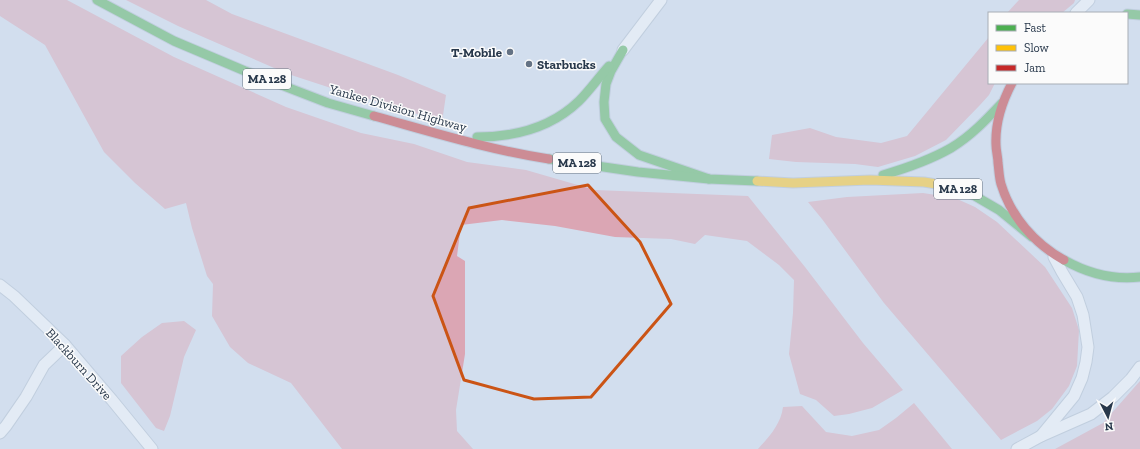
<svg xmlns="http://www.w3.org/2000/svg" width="1140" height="449" viewBox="0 0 1140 449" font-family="'Zilla Slab',serif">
<rect width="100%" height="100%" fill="#d2deee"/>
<g fill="#dba6b4">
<polygon points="0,0 67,0 174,57 286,107 361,133 414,144 467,162 526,170 595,190 748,196 805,267 863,343 903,390 872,408 849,414 834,416 816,400 800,394 789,354 793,313 794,280 779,265 747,241 705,235 695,244 671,239 615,237 555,226 502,220 461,225 457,256 465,261 465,354 456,410 457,431 473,449 342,449 291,383 248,363 230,347 212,316 213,284 207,276 192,228 186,203 165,209 135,183 104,152 45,45 0,16"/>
<polygon points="126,0 206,0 232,14 398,75 446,95 442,122 389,105 334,89 288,74 178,26"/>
<polygon points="1019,0 1075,0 1074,3 1062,13 1007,13"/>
<polygon points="989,37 989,83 995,83 989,95 980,105 946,140 915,156 878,167 855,164 796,162 769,159 772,135 810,128 836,137 881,143 907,136"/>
<polygon points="923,193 955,198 975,207 997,222 1045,267 1072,308 1079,330 1077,366 1069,386 1052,409 1037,421 1001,440 884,303 822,219 808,202 847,197"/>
<polygon points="184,321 196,330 184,357 170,416 164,431 156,428 121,383 121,356 142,337 162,323"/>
<polygon points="1140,381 1140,449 1055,449 1103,423"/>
<path d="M914,403L952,449H758C769,437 781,424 783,407L802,406L826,432L852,436L879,430L896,418Z"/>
</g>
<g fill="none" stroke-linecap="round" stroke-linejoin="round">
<defs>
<g id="street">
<polyline points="1076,13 1089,0"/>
<polyline points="623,50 661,0"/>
<polyline points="0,285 14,296 65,345 112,400 152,449"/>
<polyline points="0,433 6,426 26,397 44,365 65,345"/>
<polyline points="1041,436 1074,396 1082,378 1086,362 1088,347 1083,315 1077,297 1062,272 1054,257"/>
<polyline points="1017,449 1041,436 1091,414 1113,397 1131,379 1140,367"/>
</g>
<g id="fast">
<polyline points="97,0 174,41 245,71 328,103 374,116"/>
<polyline points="1127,14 1140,15"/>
<polyline points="623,50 611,71 606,84 604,102 605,119 616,137 639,155 709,179 757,181"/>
<path d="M477,137C514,137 551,128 579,101C590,90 599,77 609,66"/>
<polyline points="549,159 638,172 709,179"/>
<path d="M883,175C907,168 930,160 951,148C971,136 987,119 1002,103"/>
<polyline points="964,191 975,196 999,210 1032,237"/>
<path d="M1064,260C1087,273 1114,280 1140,277"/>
</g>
<polyline id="slow" points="757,181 793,183 870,180 924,182 955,187 964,191"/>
<g id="jam">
<path d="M1012,83C1002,102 995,123 996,145C996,151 998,157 998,163C999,170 999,177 1001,184C1011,217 1035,244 1064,260"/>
<path d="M374,116C432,132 490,150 549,159"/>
</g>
</defs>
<use href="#street" stroke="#adbbcb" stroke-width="13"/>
<use href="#fast" stroke="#adbbcb" stroke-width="11"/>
<use href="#slow" stroke="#adbbcb" stroke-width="11"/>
<use href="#jam" stroke="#adbbcb" stroke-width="11"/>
<use href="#street" stroke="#f8fafc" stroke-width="11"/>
<use href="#fast" stroke="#4caf50" stroke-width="9"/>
<use href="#slow" stroke="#ffc107" stroke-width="9"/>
<use href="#jam" stroke="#c62828" stroke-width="9"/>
</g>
<path d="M0 0H1140V449H0ZM588,185L640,242L671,304L591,397L534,399L464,380L433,296L469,208Z" fill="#d2deee" fill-opacity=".55" fill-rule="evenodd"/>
<path fill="none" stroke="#cb5415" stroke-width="3" stroke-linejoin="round" d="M588,185L640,242L671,304L591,397L534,399L464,380L433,296L469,208Z"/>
<g fill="#647284" stroke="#fbfbfb" stroke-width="1.5">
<circle cx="510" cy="52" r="4"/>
<circle cx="529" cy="64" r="4"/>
</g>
<g text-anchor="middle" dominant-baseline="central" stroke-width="3" stroke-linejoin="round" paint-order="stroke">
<g fill="#fbfbfb" stroke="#677280" stroke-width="1">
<rect x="243" y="69" width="48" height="20" rx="3"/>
<rect x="553" y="153" width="48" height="20" rx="3"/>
<rect x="934" y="179" width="48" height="20" rx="3"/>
</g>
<g font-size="12" font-weight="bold" fill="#28384b">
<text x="267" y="79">MA 128</text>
<text x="577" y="163">MA 128</text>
<text x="958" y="189">MA 128</text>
</g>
<g font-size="13" font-weight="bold" fill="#28384b" stroke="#fbfbfb" text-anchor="end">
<text x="502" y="52">T-Mobile</text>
<text x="537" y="64" text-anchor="start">Starbucks</text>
</g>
<g font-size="13" fill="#28384b" stroke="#fbfbfb">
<text transform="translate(398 108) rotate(16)">Yankee Division Highway</text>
<text transform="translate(79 364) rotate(48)">Blackburn Drive</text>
</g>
</g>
<rect x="988" y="12" width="140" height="72" fill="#fbfbfb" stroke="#a7adb5"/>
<rect x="996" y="25" width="20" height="6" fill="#4caf50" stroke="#a7adb5"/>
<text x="1024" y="32" font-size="12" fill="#28384b">Fast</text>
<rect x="996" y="45" width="20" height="6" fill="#ffc107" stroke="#a7adb5"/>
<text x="1024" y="52" font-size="12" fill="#28384b">Slow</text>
<rect x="996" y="65" width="20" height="6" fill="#c62828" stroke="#a7adb5"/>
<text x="1024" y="72" font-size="12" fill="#28384b">Jam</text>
<g transform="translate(1108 417) rotate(174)" stroke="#fbfbfb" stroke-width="3" paint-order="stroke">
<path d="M0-3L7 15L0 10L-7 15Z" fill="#28384b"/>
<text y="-6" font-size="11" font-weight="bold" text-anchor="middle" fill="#28384b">N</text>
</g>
</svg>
